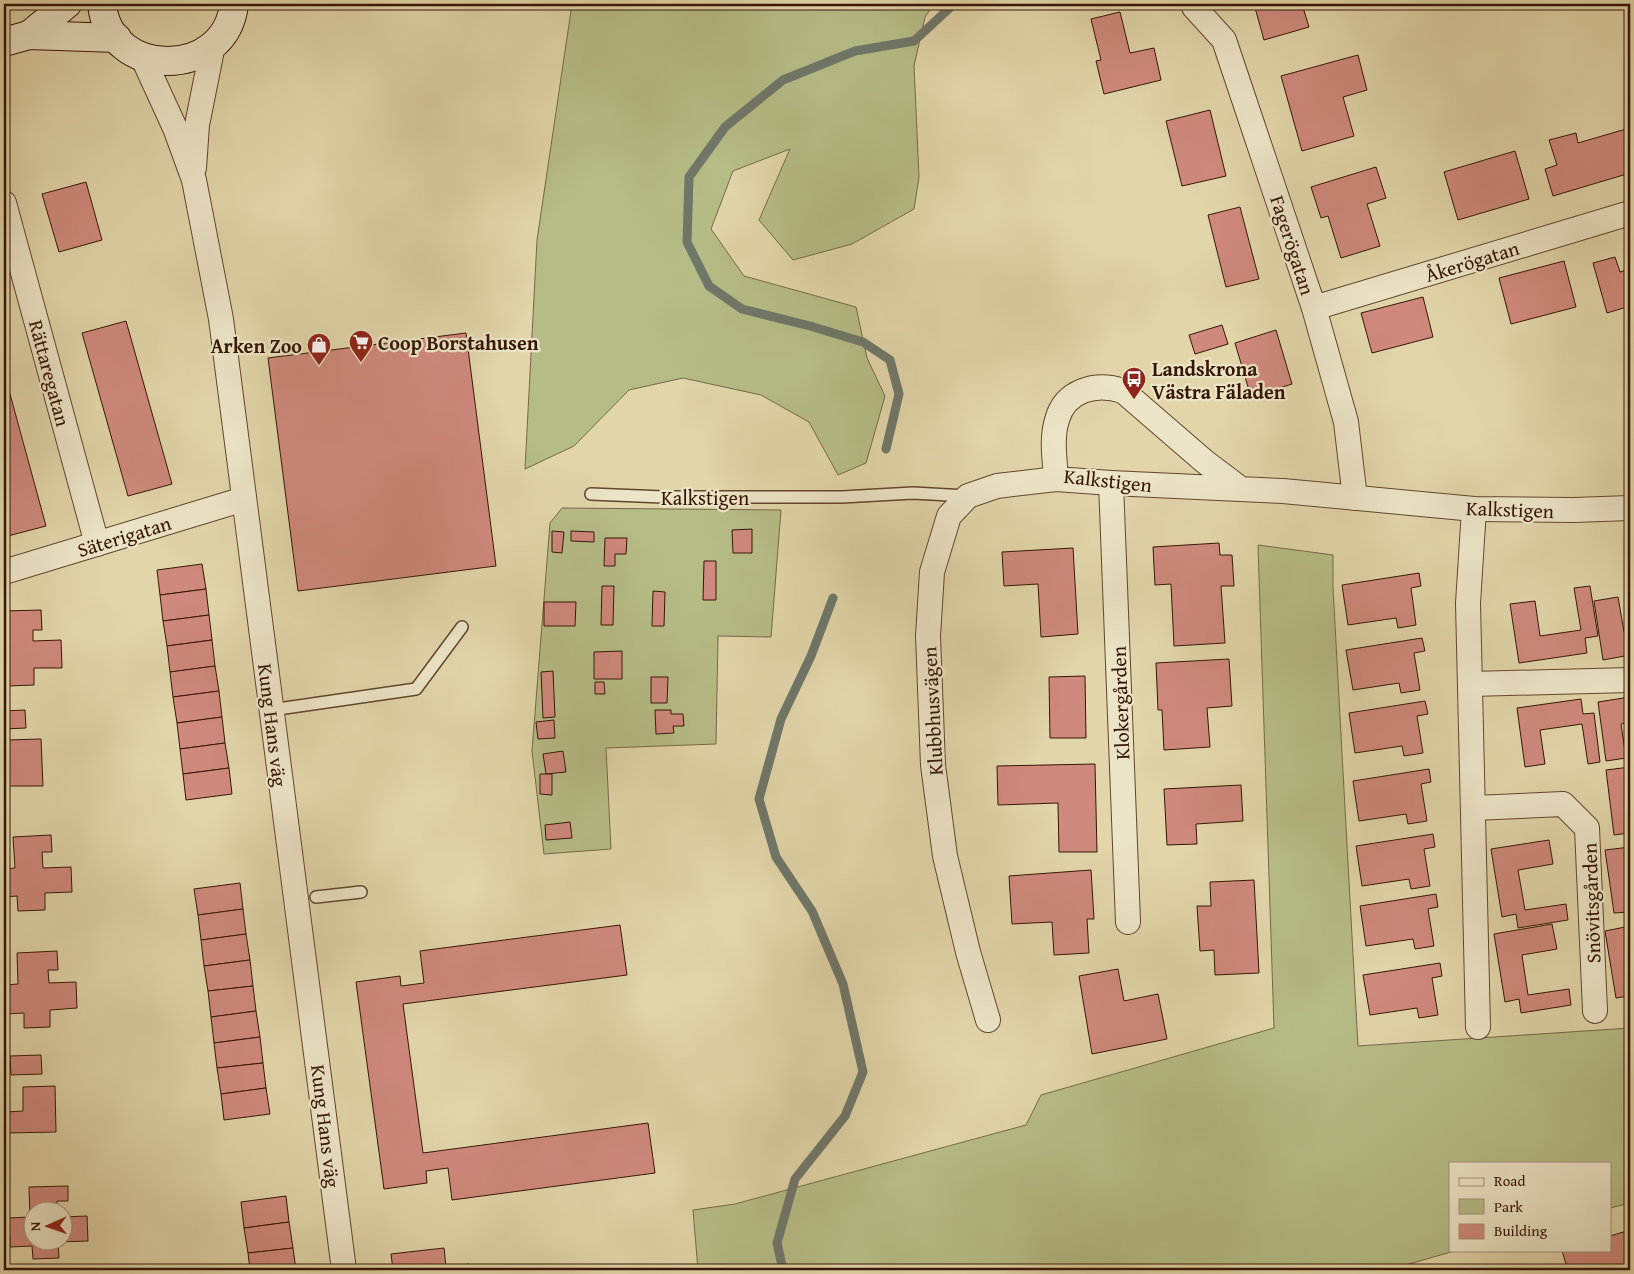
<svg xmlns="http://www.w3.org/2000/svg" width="1634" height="1274" viewBox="0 0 1634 1274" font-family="'Gentium Book Plus',serif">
<rect width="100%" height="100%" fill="#e1d5a9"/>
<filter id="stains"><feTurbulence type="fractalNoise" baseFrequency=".004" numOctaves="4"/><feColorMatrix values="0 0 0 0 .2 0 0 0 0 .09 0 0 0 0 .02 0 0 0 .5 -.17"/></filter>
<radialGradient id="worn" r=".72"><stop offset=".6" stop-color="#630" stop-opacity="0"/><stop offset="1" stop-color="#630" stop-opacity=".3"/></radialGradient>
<g fill="#b6bc86" stroke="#766945">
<polygon points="572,4 934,4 925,17 914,66 919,177 914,209 852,244 793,260 759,220 790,149 733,171 711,229 744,276 856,307 867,358 885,396 866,463 838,475 809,422 761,395 683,378 629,390 574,446 525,469 537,240"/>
<polygon points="562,508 781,510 771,637 718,636 716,744 606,748 611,849 544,854 532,751 550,523"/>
<polygon points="1258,545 1333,555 1333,588 1358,1046 1630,1028 1630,1203 1610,1208 1610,1163 1450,1163 1450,1250 1458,1250 1388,1270 698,1270 693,1210 735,1204 1026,1125 1041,1095 1274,1028"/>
</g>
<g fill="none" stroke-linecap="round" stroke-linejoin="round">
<g stroke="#6f7769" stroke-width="9">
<polyline points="886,449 899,394 890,360 863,342 810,326 742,309 709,286 687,242 689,177 725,127 783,80 855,51 914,41 954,4"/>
<polyline points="783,1270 777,1243 795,1179 845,1116 863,1072 843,984 812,911 776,857 759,799 781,719 811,656 833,598"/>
</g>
</g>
<g fill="#cf897d" stroke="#361604">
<polygon points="1254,4 1302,4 1309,27 1264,40"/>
<polygon points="1120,12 1130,53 1154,48 1161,80 1104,94 1096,61 1101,60 1091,19"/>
<polygon points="1358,55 1367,90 1343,97 1354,136 1302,151 1281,76"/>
<polygon points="1210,110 1226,176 1182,186 1166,121"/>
<polygon points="1626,129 1630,145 1630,173 1553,196 1545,169 1557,165 1549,140 1576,133 1578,143"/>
<polygon points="1515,151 1529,199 1458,220 1444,172"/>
<polygon points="1376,167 1386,198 1367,204 1380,246 1341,258 1328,216 1321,218 1311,187"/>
<polygon points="86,182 102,240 59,252 42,194"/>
<polygon points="1240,207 1259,279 1226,287 1208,215"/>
<polygon points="1615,257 1620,272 1630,269 1630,306 1607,313 1593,263"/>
<polygon points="1564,261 1576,307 1511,324 1499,278"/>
<polygon points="1423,297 1433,337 1372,353 1361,313"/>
<polygon points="126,321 172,484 128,496 82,333"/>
<polygon points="1222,325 1228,344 1195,354 1189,335"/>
<polygon points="1276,330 1292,384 1251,397 1235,343"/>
<polygon points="466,333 496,566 298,591 268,358"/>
<polygon points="4,372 46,526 4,537"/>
<polygon points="752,529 752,553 733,553 732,530"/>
<polygon points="552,531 564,532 562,553 552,552"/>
<polygon points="571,531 594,532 594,542 571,541"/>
<polygon points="605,538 627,538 626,554 615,554 615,566 604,566"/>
<polygon points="1219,543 1220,555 1232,555 1234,586 1221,586 1225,643 1174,646 1171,584 1155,585 1153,547"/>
<polygon points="1073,548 1078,634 1041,637 1038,584 1004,586 1002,552"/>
<polygon points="704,561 716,561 716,600 703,600"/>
<polygon points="202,564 206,589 160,595 157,570"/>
<polygon points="1419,573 1421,586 1411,588 1416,625 1398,628 1396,618 1348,625 1342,585"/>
<polygon points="602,586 614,586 613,625 601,625"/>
<polygon points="1590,586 1598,636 1585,638 1587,653 1519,663 1510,604 1535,601 1540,636 1581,630 1574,588"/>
<polygon points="206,589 209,615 163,621 160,595"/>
<polygon points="653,591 665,592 664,626 652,626"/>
<polygon points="1618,597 1624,632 1630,631 1630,655 1603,660 1594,601"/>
<polygon points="544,602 576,602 575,626 544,626"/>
<polygon points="41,610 42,630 33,630 33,641 61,640 62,668 34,668 34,685 8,686 7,669 4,669 4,645 7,645 7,630 4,631 4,611"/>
<polygon points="209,615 212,640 167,646 163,621"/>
<polygon points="1422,638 1425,651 1414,653 1420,690 1401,693 1399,683 1353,690 1346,650"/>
<polygon points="212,640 215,666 170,672 167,646"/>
<polygon points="622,651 622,679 594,679 594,652"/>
<polygon points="1229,659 1232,706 1207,708 1210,747 1164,750 1162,710 1158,710 1156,663"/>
<polygon points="215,666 219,691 173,697 170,672"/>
<polygon points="553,671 555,717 543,718 541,672"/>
<polygon points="1085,676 1086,738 1050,738 1049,677"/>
<polygon points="651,677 668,677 667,703 651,703"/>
<polygon points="595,682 604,682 605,694 595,694"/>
<polygon points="219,691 222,717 177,723 173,697"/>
<polygon points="1630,697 1630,722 1621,724 1626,758 1606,761 1598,702"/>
<polygon points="1581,699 1583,714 1594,713 1600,762 1588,764 1582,724 1540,730 1545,764 1525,767 1517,708"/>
<polygon points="1425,701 1428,714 1417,716 1423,753 1404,756 1402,746 1355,753 1349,713"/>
<polygon points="25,710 26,728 4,729 4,711"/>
<polygon points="655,710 671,710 671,714 683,714 684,726 673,726 674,733 656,734"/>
<polygon points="222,717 225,743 180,749 177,723"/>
<polygon points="554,720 555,738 538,739 536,722"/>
<polygon points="41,739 43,786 4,786 4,766 8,766 7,740"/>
<polygon points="225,743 229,768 183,774 180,749"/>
<polygon points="563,751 566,772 546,774 543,754"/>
<polygon points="1095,764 1097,852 1059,852 1058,803 998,805 997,766"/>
<polygon points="1630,767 1630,843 1629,833 1614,835 1606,770"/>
<polygon points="229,768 232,794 186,800 183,774"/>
<polygon points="1429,769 1431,782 1421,784 1427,821 1408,824 1406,814 1359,821 1353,781"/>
<polygon points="540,774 552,774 552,795 540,794"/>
<polygon points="1241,785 1243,821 1196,824 1197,844 1167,845 1164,789"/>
<polygon points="570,822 572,838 546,840 545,825"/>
<polygon points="1433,834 1435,847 1424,849 1430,886 1411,889 1409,879 1362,886 1356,846"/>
<polygon points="51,835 52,852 42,852 43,868 71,867 72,892 45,893 45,910 18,911 17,896 4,897 4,869 15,868 13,837"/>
<polygon points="1549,840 1553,864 1518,870 1525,910 1566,904 1568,920 1518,928 1516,914 1502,917 1491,849"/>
<polygon points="1630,847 1630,924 1629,924 1628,912 1614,913 1605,850"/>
<polygon points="1091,870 1094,919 1087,919 1089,953 1054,955 1052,922 1012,924 1009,876"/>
<polygon points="1254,880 1259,973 1215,975 1214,950 1200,951 1197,906 1211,906 1210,882"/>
<polygon points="240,883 243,909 198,915 194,889"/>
<polygon points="1436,894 1438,907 1428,909 1434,946 1415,949 1413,939 1366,946 1360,906"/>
<polygon points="243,909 246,934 201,940 198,915"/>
<polygon points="1552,924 1557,949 1522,955 1528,995 1569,989 1571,1005 1521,1013 1519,999 1505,1002 1494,934"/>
<polygon points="620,925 627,975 403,1004 423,1153 648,1123 655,1173 452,1200 448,1168 426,1171 427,1183 384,1189 356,982 400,976 401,986 424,983 420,951"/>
<polygon points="1630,926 1630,1002 1629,996 1616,998 1605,931"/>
<polygon points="246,934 250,960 204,966 201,940"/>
<polygon points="57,951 58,970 48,970 49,983 76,982 77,1008 50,1010 50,1027 24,1028 24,1013 4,1014 4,985 18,984 17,953"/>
<polygon points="250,960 253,986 208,991 204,966"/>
<polygon points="1440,963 1442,976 1432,978 1438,1015 1419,1018 1417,1008 1370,1015 1363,975"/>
<polygon points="1118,969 1124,1001 1158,994 1167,1039 1092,1054 1079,976"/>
<polygon points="253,986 256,1011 211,1017 208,991"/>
<polygon points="256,1011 260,1037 214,1043 211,1017"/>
<polygon points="260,1037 263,1063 217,1068 214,1043"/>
<polygon points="41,1055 42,1074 11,1075 10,1056"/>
<polygon points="263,1063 266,1088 221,1094 217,1068"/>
<polygon points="55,1086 56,1132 7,1133 6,1112 23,1111 23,1087"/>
<polygon points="266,1088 270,1114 224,1120 221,1094"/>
<polygon points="68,1186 68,1201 57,1201 57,1212 32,1212 32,1242 62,1242 62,1217 87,1216 88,1241 58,1242 59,1258 33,1259 32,1246 10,1247 9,1218 30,1217 29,1187"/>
<polygon points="286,1196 289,1222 244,1228 241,1202"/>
<polygon points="289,1222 293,1248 248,1253 244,1228"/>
<polygon points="1630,1230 1630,1270 1568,1270 1562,1251 1610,1250 1610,1236"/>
<polygon points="293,1248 296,1270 250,1270 248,1253"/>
<polygon points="444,1248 446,1267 469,1264 470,1270 393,1270 391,1254"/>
</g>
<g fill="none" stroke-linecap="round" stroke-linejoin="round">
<defs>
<g id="lane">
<polyline points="591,494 663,497 842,497 913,493 967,496"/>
<polyline points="271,710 416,689 462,627"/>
<polyline points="316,897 361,892"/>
</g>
<g id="street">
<polyline points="1194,7 1224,40 1314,308 1346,422 1355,498"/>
<polyline points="142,56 175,128 194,180 221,319 344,1270"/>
<polyline points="194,168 197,125 213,45"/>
<polyline points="4,203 97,544"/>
<polyline points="1314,308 1630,213"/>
<polyline points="1111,483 1128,922"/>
<path d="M1241,489L1204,461L1123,391C1096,382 1065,390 1057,420C1051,439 1055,460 1056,479L1111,483L1283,491L1474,509L1574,510L1630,508"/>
<polyline points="1474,509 1468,603 1478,1027"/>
<polyline points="4,572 244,499"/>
<polyline points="1471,684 1630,680"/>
<polyline points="1474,808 1563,804 1587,828 1595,1011"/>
<polyline points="988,1020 968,952 945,856 933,765 928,636 932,572 949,516 968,496 997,486 1056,479"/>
</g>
<g id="secondary">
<path d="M102,4C109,80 226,80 234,4"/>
<polyline points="29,35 67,4"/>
<polyline points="4,42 29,35 117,38"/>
</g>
</defs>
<use href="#lane" stroke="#61462d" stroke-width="14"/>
<use href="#street" stroke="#61462d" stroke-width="26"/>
<use href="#secondary" stroke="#361604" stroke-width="30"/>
<use href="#lane" stroke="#ece4c7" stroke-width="11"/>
<use href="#street" stroke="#ece4c7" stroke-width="24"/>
<use href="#secondary" stroke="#ece4c7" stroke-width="28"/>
</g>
<defs>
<symbol id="supermarket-pin" viewBox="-11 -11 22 30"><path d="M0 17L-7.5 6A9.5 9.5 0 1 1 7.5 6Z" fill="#8f2418" stroke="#ece4c7"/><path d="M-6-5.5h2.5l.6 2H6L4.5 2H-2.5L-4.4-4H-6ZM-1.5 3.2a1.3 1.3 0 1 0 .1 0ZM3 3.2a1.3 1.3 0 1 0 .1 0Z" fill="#fff"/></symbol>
<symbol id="shop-pin" viewBox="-11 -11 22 30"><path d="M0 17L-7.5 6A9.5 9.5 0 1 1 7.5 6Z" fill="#8f2418" stroke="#ece4c7"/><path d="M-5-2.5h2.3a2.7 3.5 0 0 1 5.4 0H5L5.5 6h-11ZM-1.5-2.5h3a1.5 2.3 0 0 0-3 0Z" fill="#fff"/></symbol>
<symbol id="bus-pin" viewBox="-11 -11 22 30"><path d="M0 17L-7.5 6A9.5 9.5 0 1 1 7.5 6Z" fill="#8f2418" stroke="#ece4c7"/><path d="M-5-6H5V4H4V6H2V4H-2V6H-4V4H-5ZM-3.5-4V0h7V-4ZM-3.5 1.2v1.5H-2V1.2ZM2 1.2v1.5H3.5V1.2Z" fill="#fff"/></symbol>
</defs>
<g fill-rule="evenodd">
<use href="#supermarket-pin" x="347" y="328" width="28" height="38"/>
<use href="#shop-pin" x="305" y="331" width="28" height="38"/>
<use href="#bus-pin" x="1120" y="365" width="28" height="38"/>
</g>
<g text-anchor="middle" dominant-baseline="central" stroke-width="4.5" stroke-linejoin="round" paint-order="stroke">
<g font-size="20" fill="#361604" stroke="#ece4c7">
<text transform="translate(1293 245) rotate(72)">Fagerögatan</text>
<text transform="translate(1472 261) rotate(-17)">Åkerögatan</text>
<text transform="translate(50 373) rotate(75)">Rättaregatan</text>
<text transform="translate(1108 480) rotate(6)">Kalkstigen</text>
<text x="705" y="497">Kalkstigen</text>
<text transform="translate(1510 509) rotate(2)">Kalkstigen</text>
<text transform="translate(124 536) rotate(-17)">Säterigatan</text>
<text transform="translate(1120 703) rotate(-92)">Klokergården</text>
<text transform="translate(932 711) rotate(-93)">Klubbhusvägen</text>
<text transform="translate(273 725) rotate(83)">Kung Hans väg</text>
<text transform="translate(1591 903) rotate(-92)">Snövitsgården</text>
<text transform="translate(326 1126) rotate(83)">Kung Hans väg</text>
</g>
<g font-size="20" font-weight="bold" fill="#361604" stroke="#ece4c7" text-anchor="start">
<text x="378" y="342">Coop Borstahusen</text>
<text x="302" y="345" text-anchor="end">Arken Zoo</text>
<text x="1152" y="368">Landskrona<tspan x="1152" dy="23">Västra Fäladen</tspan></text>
</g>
</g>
<rect width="1634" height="1274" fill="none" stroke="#e1d5a9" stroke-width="20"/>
<rect x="5" y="5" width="1624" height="1264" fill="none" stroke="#361604" stroke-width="2.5"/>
<rect x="10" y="10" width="1614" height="1254" fill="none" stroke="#361604"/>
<rect x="1449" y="1162" width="162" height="90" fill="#ece4c7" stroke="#a39279"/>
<rect x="1459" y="1178" width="25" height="8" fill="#ece4c7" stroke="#a39279"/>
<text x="1494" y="1186" font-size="15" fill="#361604">Road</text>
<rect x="1459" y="1199" width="25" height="15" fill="#b6bc86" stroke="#a39279"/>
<text x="1494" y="1212" font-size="15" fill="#361604">Park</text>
<rect x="1459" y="1224" width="25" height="15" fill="#cf897d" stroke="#a39279"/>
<text x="1494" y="1236" font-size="15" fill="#361604">Building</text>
<g transform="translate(48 1226) rotate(268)"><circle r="24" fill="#ece4c7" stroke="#a39279"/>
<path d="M0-4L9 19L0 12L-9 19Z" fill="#8f2418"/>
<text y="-8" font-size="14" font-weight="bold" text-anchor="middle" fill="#361604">N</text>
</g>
<rect width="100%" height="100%" filter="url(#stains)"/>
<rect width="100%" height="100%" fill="url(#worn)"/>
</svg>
